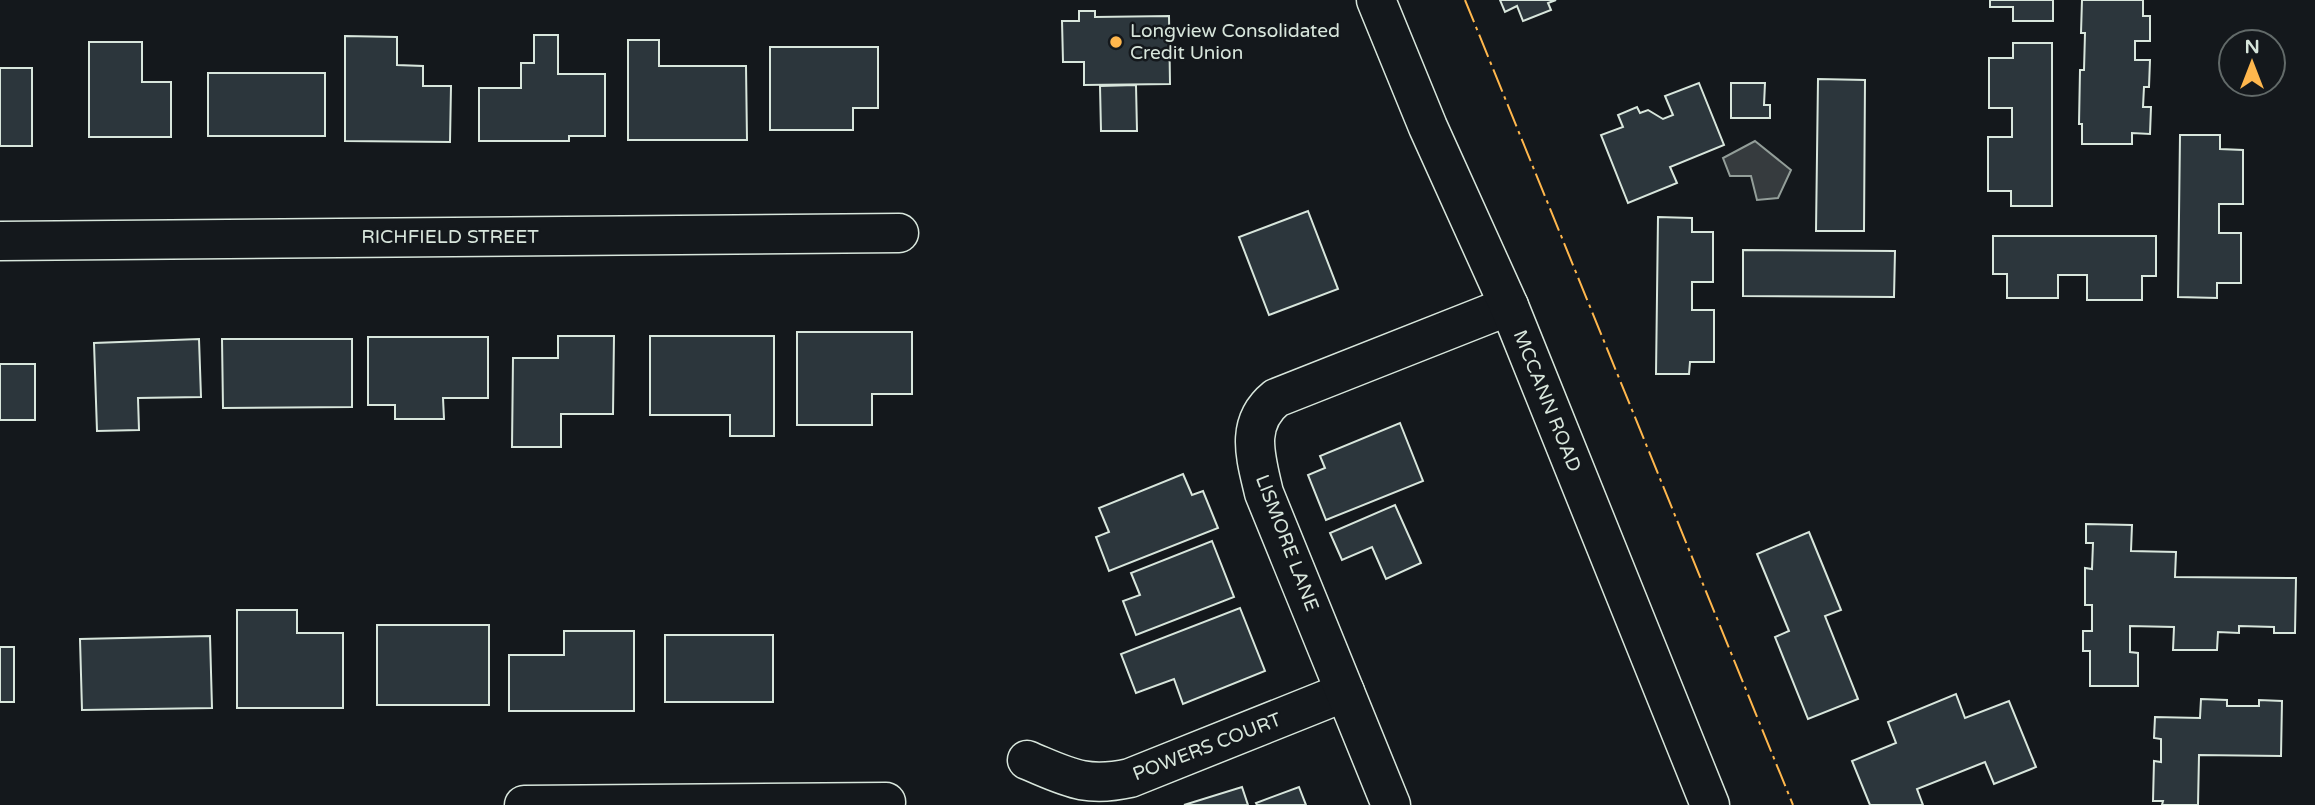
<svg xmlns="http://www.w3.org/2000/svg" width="2315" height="805" viewBox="0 0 2315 805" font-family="'Varela Round',sans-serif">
<rect width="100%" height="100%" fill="#14181c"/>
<polygon fill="#363b3e" stroke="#939e99" stroke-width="2" points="1755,141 1791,170 1778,198 1757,200 1751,176 1730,176 1723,158"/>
<g fill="#2c363c" stroke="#d8e6dc" stroke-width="2">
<polygon points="1500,0 1556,0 1548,3 1551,10 1523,21 1517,6 1505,12"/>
<polygon points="1990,0 2053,0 2053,21 2013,21 2013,7 1990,7"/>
<polygon points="2082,0 2143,0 2143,16 2150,16 2150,41 2135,41 2135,60 2150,60 2149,87 2144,87 2143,107 2151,107 2150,134 2132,133 2132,144 2082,144 2082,124 2079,124 2080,70 2084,70 2085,33 2081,33"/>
<polygon points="1079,11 1095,11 1095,17 1169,16 1170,84 1084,85 1084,62 1063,62 1062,21 1079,21"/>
<polygon points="534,35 558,35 558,74 605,74 605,136 569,136 569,141 479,141 479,88 521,88 521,63 534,63"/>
<polygon points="345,36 397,37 397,65 423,66 423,86 451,86 450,142 345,141"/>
<polygon points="628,40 659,40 659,66 746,66 747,140 628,140"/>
<polygon points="89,42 142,42 142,82 171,82 171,137 89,137"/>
<polygon points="2013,43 2052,43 2052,206 2011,206 2011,191 1988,191 1988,137 2012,137 2012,108 1989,108 1989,58 2013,58"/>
<polygon points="770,47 878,47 878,108 853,108 853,130 770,130"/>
<rect x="0" y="68" width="32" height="78"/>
<rect x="208" y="73" width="117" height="63"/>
<polygon points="1818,79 1865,80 1864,231 1816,231"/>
<polygon points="1699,83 1724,145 1670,167 1677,183 1628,203 1601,135 1623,127 1618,115 1637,107 1640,113 1648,110 1663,119 1673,115 1665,96"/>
<polygon points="1731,83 1765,83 1764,105 1770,105 1770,118 1731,118"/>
<polygon points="1136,85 1137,131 1101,131 1100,86"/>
<polygon points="2180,135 2220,135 2220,149 2243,150 2243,204 2219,204 2219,233 2241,233 2241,283 2217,283 2217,298 2178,297"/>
<polygon points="1308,211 1338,289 1269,315 1239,237"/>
<polygon points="1658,217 1692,218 1692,232 1713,232 1713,282 1692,282 1692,310 1714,310 1714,362 1690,362 1689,374 1656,374"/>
<polygon points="1993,236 2156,236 2156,276 2142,276 2142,300 2087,300 2087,275 2058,275 2058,298 2007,298 2007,274 1993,274"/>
<polygon points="1743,250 1895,251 1894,297 1743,296"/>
<polygon points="797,332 912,332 912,394 872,394 872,425 797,425"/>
<polygon points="558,336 614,336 613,414 561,414 561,447 512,447 513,358 558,358"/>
<polygon points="650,336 774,336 774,436 730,436 730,415 650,415"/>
<polygon points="368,337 488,337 488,398 443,398 444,419 395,419 395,405 368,405"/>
<polygon points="199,339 201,397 138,398 139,430 97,431 94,343"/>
<polygon points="222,339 352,339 352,407 223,408"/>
<rect x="0" y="364" width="35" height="56"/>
<polygon points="1400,423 1423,481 1326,520 1308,475 1325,468 1320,456"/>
<polygon points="1183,474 1192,495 1203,491 1218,528 1109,571 1096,537 1109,532 1099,508"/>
<polygon points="1395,505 1421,563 1386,579 1372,547 1342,560 1330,533"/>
<polygon points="2086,524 2132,525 2131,551 2176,552 2175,577 2296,578 2295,633 2274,633 2274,627 2239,626 2239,633 2218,632 2217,650 2173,650 2174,627 2130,626 2130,652 2138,653 2138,686 2090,686 2090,651 2083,651 2083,631 2092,631 2092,605 2085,605 2085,568 2092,569 2093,543 2086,543"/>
<polygon points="1809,532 1841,610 1825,616 1858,699 1808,719 1775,637 1789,631 1757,554"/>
<polygon points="1212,541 1234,597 1136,635 1123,601 1140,595 1131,573"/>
<polygon points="1240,608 1265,671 1183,704 1174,679 1136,693 1121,654"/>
<polygon points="237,610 297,610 297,633 343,633 343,708 237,708"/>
<rect x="377" y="625" width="112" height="80"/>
<polygon points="564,631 634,631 634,711 509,711 509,655 564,655"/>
<rect x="665" y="635" width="108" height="67"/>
<polygon points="210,636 212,708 82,710 80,639"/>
<rect x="0" y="647" width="14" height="55"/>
<polygon points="1956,694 1965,718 2009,701 2036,767 1994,784 1985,762 1917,789 1923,805 1870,805 1852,761 1896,743 1888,722"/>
<polygon points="2201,699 2227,700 2227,706 2259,706 2259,700 2282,701 2281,756 2199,755 2198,805 2162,805 2163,801 2153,801 2154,761 2161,762 2161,739 2154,738 2155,717 2200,718"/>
<polygon points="1242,787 1248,805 1184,805"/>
<polygon points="1299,787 1306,805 1257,805 1256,803"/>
</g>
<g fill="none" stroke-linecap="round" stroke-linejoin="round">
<defs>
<g id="minor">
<polyline points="0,241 899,233"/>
<path d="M1027,760C1068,777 1085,788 1130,778L1345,692"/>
<polyline points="524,805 886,802"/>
<path d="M1391,805L1264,493C1256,458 1244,424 1276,398L1509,306"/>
</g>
<polyline id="major" points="1376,0 1428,127 1509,306 1710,805"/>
</defs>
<use href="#minor" stroke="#d8e6dc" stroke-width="41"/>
<use href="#major" stroke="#d8e6dc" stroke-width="41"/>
<use href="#minor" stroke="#14181c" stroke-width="38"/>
<use href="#major" stroke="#14181c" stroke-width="38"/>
<polyline stroke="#ffb74d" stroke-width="2" stroke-dasharray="24 5 3.5 5" stroke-linecap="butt" points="1465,0 1793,805"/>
</g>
<circle fill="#ffb74d" stroke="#14181c" stroke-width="2.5" cx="1116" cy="42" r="7"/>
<g text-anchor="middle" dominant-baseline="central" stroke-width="5" stroke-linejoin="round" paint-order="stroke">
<g font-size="19" fill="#d8e6dc" stroke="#14181c" text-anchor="start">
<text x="1130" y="31">Longview Consolidated<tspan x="1130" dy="22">Credit Union</tspan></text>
</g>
<g font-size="19" fill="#d8e6dc" stroke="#14181c">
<text x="450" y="237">RICHFIELD STREET</text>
<text transform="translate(1547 401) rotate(68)">MCCANN ROAD</text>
<text transform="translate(1287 543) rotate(69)">LISMORE LANE</text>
<text transform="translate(1207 747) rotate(-21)">POWERS COURT</text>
</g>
</g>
<g transform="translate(2252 63)"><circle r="33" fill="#14181c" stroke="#626a69" stroke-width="2"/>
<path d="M0-5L12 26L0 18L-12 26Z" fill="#ffb74d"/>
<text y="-10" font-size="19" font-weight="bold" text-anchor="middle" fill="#d8e6dc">N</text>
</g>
</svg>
